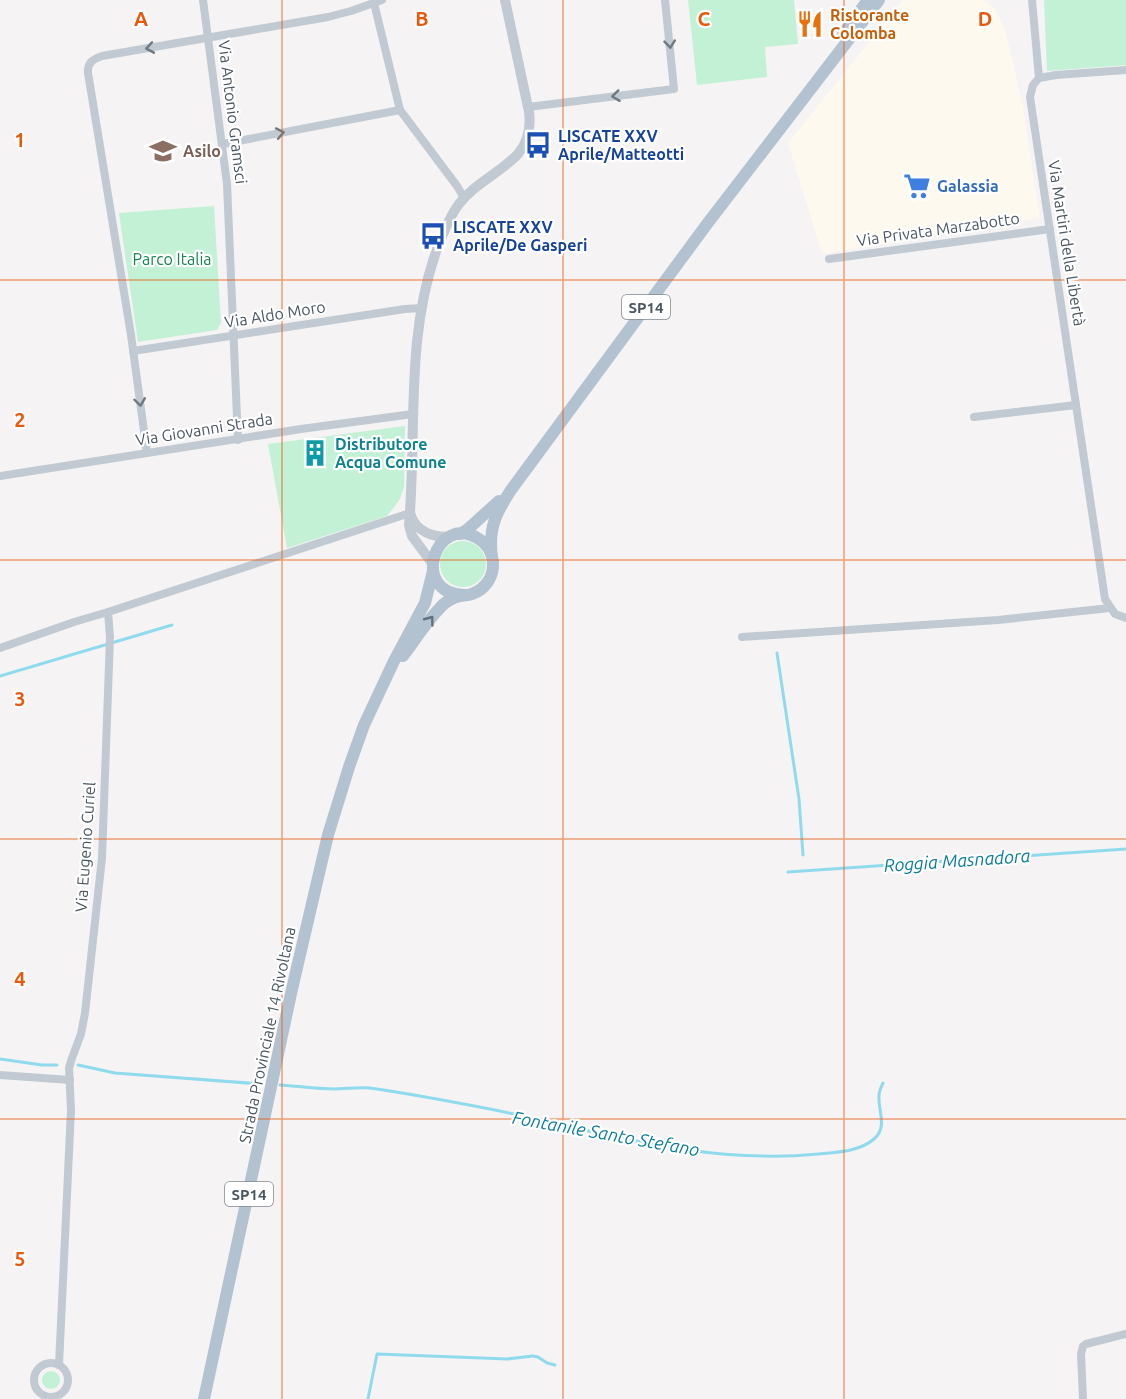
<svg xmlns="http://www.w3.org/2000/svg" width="1126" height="1399" viewBox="0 0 1126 1399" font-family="Ubuntu,sans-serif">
<rect width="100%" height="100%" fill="#f5f3f3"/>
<polygon fill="#fdf9ef" points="903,0 983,0 995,9 1005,30 1012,58 1023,107 1040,218 822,254 788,143"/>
<g fill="#c3f1d5">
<polygon points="688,0 794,0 798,44 765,47 767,77 697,85"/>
<polygon points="1044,0 1126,0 1126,65 1047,71"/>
<polygon points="214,206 221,323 217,330 138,342 119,213"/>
<polygon points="405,426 404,487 400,499 387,516 287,548 268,444"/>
<circle cx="463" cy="564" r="23"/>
<circle cx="51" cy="1380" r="9"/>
</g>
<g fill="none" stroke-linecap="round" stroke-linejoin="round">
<g stroke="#90daee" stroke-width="3">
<polyline points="777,653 799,799 803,855"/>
<polyline points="0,676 172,625"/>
<polyline points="788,872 1126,849"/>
<polyline points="0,1059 42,1065 57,1065"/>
<polyline points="78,1065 115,1073 261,1084"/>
<path d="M280,1085C298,1086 316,1089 334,1089C346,1089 358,1087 370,1088C412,1094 454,1102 495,1110C603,1133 706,1165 818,1154C836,1152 859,1152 874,1139C888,1127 878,1111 879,1096C879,1092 881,1087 883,1083"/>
<polyline points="368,1399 377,1354 507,1359 533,1356 538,1357 547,1363 555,1365"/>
</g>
<g stroke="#c1cad2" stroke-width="8">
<polyline points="203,0 227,184 238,440"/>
<polyline points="1032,0 1039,78"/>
<polyline points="374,3 400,110 457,186 464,198"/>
<polyline points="1126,70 1056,75 1039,78 1033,85 1030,97 1105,599 1115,614 1126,618"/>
<polyline points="528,107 674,89 665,0"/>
<polyline points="223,144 400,110"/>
<polyline points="829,259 1050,229"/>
<polyline points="133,351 405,309 422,308"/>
<polyline points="974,417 1076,405"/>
<path d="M147,453L131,335L88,73C87,63 93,59 102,56L328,17L351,11L382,0"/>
<polyline points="0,476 301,429 413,414"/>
<polyline points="742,637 998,620 1110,608"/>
<polyline points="0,648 74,622 108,612"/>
<polyline points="0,1075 70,1080"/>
<circle cx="51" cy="1380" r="17"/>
<polyline points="59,1365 71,1110 69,1068 72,1058 81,1034 85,1013 102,858 110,637 108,612 410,513"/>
<polyline points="1083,1399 1081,1354 1083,1346 1086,1344 1126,1334"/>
</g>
<g stroke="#c1cad2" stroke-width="10">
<path d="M410,513C415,532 435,539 453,536"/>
<path d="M432,563L412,536L409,525C417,433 405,337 437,249C443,234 449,217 459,204C475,183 500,173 518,154C528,142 531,127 529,112L505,0"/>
</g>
<g stroke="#b3c2d1" stroke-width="12">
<polyline points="843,34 868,0"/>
<polyline points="460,534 468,529 499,501"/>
<path d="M492,557C488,528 496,513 511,490L707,224L879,0"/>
<path d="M403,656C415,641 425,623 439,609C443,604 448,600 454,598C460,595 466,596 472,594C486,589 494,576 493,562C492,553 487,544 479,539C436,511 408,594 465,595"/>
<polyline points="204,1399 292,989 328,835 349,767 364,725 394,661 425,603 433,571"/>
</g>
</g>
<defs><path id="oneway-chevron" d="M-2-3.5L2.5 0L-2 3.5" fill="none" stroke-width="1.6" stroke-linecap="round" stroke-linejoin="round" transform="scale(1.5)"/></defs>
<g stroke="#6e7983">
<use href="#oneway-chevron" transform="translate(670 44) rotate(84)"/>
<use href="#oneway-chevron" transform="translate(150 48) rotate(170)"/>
<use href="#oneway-chevron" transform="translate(616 96) rotate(173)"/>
<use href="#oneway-chevron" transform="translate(280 133) rotate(-11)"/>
<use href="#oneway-chevron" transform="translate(140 402) rotate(82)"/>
</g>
<use stroke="#64717d" href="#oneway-chevron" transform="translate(430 620) rotate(-53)"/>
<path fill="none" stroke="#e8590c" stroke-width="1.5" stroke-opacity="0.55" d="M282,0V1399M563,0V1399M844,0V1399M0,280H1126M0,560H1126M0,839H1126M0,1119H1126"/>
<defs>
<symbol id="restaurant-bare" viewBox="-9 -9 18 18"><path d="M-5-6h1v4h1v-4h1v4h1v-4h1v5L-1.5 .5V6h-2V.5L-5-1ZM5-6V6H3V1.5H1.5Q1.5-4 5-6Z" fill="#e8710a" stroke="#fff" stroke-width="2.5" paint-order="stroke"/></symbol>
<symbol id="bus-bare" viewBox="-9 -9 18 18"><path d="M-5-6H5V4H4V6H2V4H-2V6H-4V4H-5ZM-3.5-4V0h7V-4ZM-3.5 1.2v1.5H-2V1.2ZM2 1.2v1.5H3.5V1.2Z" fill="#1a4fb4" stroke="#fff" stroke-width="2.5" paint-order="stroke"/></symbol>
<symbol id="school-bare" viewBox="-9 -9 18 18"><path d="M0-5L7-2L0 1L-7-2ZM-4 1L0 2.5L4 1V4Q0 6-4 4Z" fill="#8d6e63" stroke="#fff" stroke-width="2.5" paint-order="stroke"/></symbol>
<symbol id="supermarket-bare" viewBox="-9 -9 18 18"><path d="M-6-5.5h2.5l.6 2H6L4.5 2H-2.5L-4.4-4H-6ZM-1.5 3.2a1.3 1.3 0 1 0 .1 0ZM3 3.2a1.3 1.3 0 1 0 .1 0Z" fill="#3f7fe0" stroke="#fff" stroke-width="2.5" paint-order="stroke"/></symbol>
<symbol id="building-bare" viewBox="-9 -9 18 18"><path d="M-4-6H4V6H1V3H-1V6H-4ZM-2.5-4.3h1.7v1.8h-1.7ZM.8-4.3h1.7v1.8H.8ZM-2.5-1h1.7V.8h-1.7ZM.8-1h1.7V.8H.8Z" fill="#0f9aa8" stroke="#fff" stroke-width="2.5" paint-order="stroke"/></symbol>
</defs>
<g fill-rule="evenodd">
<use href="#restaurant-bare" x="791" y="5" width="38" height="38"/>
<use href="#bus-bare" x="519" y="126" width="38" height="38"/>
<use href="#school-bare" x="144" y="132" width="38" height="38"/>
<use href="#supermarket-bare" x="898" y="167" width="38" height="38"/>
<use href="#bus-bare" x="414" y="217" width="38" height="38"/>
<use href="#building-bare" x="296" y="434" width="38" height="38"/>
</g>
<g text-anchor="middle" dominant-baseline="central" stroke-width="4.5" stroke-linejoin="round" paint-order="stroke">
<g fill="#fff" stroke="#808990" stroke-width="1.5">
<rect x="622" y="295" width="48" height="24" rx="4.5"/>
<rect x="225" y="1182" width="48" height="24" rx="4.5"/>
</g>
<g font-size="15" font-weight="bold" fill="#4a5661">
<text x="646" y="307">SP14</text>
<text x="249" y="1194">SP14</text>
</g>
<g font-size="16" font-weight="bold" fill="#c56008" stroke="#fff" text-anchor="start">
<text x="830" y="15">Ristorante<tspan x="830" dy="18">Colomba</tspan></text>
</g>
<g font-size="16" fill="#4a5661" stroke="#fff">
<text transform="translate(233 112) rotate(83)">Via Antonio Gramsci</text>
<text transform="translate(938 229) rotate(-8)">Via Privata Marzabotto</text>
<text transform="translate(1067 243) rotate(81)">Via Martiri della Libertà</text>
<text transform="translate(275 314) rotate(-9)">Via Aldo Moro</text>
<text transform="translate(204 429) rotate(-9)">Via Giovanni Strada</text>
<text transform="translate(85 847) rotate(-86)">Via Eugenio Curiel</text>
<text transform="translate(267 1035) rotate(-78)">Strada Provinciale 14 Rivoltana</text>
</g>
<g font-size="16" font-weight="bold" fill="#164399" stroke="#fff" text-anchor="start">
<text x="558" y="136">LISCATE XXV<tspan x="558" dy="18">Aprile/Matteotti</tspan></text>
<text x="453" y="227">LISCATE XXV<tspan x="453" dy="18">Aprile/De Gasperi</tspan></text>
</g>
<g font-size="16" font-weight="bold" fill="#785e54" stroke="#fff" text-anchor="start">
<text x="183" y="151">Asilo</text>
</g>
<g font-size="16" font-weight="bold" fill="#366cbe" stroke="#fff" text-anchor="start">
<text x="937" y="186">Galassia</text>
</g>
<g font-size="16" fill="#17864f" stroke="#fff">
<text x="172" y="259">Parco Italia</text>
</g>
<g font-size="16" font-weight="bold" fill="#0d838f" stroke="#fff" text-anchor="start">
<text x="335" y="444">Distributore<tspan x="335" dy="18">Acqua Comune</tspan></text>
</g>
<g font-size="18" font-style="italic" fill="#0c7c9b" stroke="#fff">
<text transform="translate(957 860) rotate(-4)">Roggia Masnadora</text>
<text transform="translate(606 1133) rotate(10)">Fontanile Santo Stefano</text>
</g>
</g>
<g font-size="20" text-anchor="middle" font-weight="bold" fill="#e8590c" stroke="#fff" stroke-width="4.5" stroke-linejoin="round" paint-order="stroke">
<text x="141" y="26">A</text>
<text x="422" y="26">B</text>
<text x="704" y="26">C</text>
<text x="985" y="26">D</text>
<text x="20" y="147">1</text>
<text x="20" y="427">2</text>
<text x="20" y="706">3</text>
<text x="20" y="986">4</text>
<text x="20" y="1266">5</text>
</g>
</svg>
